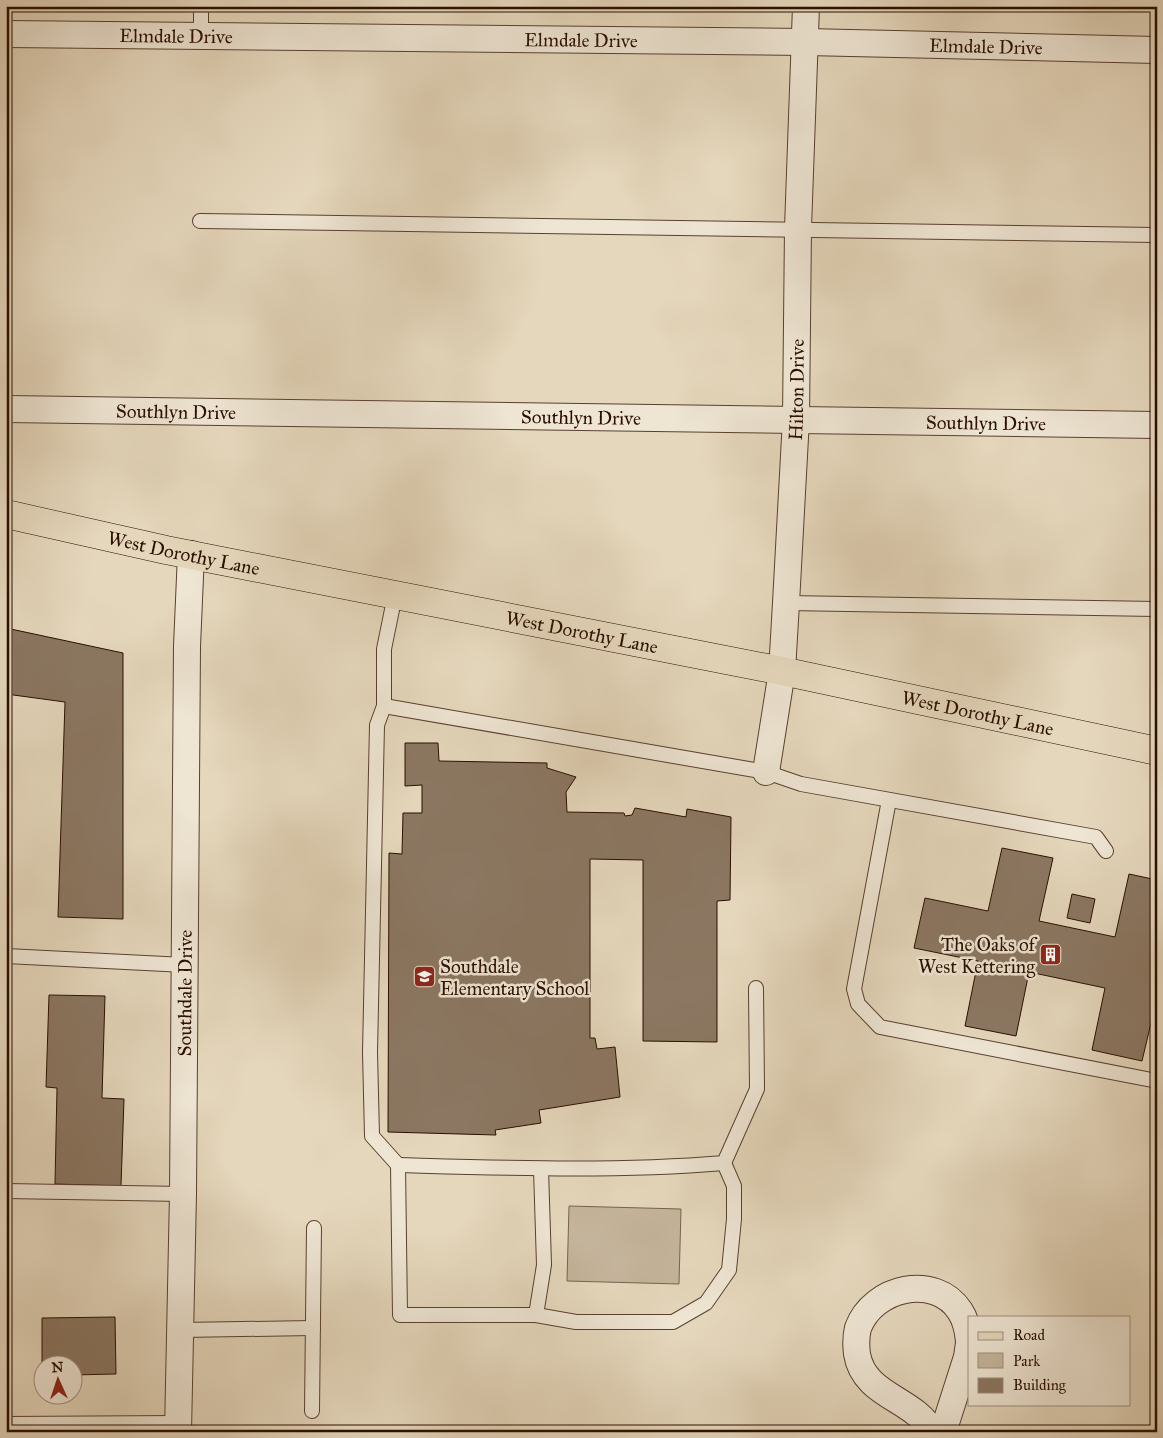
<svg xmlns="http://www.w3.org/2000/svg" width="1163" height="1438" viewBox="0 0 1163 1438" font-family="'IM FELL Great Primer',serif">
<rect width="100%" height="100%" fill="#e5d7bc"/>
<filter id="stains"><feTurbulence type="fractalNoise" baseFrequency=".004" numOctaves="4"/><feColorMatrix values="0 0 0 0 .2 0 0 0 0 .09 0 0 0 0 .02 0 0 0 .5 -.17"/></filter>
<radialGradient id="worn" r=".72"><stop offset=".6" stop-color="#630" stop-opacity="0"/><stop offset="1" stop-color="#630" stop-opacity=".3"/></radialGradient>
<polygon fill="#c5b59c" stroke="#78624e" points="569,1206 681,1209 679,1284 567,1281"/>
<g fill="#8b7762" stroke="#2a0e00">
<polygon points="6,628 123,653 123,919 58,917 65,702 6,694"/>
<polygon points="405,743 438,743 439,761 547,763 547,768 576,777 566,792 567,812 624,813 625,816 632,815 635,808 686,817 687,809 731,817 730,900 717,901 717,1042 643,1041 643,860 590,859 590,1038 595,1038 597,1049 615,1047 620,1097 539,1110 541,1123 495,1130 496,1135 388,1132 389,853 402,854 403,813 422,813 422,785 405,786"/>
<polygon points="1002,848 1053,858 1039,921 1115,937 1129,874 1157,880 1157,998 1142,1061 1092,1050 1105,988 1029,972 1016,1036 965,1026 978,961 914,948 925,898 988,911"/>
<polygon points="1072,894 1095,899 1090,923 1067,918"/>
<polygon points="49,995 105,996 102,1098 124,1099 121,1186 55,1184 57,1088 46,1087"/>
<polygon points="115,1317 116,1374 72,1375 72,1366 42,1366 42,1369 42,1318"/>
</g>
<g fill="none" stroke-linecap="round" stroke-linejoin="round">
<defs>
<g id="lane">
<polyline points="201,6 201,35"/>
<polyline points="200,221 1157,235"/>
<polyline points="395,595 384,649 384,706 377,725 370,1052 372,1136 398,1165 400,1315 536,1315 576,1322 673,1322 706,1303 729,1270 734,1219 734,1186 724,1163"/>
<polyline points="786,603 1157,609"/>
<polyline points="384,706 766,772 801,784 1096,837 1106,851"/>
<polyline points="889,800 854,989 858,1004 880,1027 1157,1081"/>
<polyline points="6,956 185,965"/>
<path d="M398,1165C507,1168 615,1172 724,1163L757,1089L756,988"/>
<polyline points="6,1191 183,1194"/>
<polyline points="536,1315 544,1265 541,1169"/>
<polyline points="181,1330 313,1328"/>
<polyline points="312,1411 314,1228"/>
</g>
<g id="street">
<path id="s1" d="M6,34L806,42L1157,50"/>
<path id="s2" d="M6,409L1157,425"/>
<path id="s3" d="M766,772L782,671L786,603L796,419L798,228L806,6"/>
<polyline points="6,1430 178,1429"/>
<path id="s4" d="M178,1432L183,1194L187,646L191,554"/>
<path d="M932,1432C915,1398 864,1397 857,1354C856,1346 856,1336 858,1328C873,1287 935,1273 960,1311C966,1320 968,1331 969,1341"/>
<polyline points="943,1432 967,1357 969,1343"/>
</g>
<g id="primary">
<path id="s5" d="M6,514L166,550L782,671L1157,751"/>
</g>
</defs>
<use href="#lane" stroke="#59402f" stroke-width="16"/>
<use href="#street" stroke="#59402f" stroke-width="28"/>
<use href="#primary" stroke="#2a0e00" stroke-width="29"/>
<use href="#lane" stroke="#eee5d3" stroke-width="14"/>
<use href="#street" stroke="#eee5d3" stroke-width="26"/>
<use href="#primary" stroke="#e5d7bc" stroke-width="28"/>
</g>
<defs>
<symbol id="building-square" viewBox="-11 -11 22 22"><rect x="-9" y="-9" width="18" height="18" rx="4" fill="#8f2418" stroke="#eee5d3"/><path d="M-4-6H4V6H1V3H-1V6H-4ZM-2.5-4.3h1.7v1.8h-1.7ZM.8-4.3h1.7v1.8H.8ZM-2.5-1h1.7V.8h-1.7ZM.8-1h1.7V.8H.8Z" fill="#fff"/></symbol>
<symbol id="school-square" viewBox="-11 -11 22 22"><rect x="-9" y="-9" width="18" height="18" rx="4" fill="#8f2418" stroke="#eee5d3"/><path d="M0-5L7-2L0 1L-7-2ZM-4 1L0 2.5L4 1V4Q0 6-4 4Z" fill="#fff"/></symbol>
</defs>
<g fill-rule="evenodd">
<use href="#building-square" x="1038" y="942" width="25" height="25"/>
<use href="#school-square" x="412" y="964" width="25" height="25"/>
</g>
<g text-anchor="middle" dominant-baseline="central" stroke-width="5" stroke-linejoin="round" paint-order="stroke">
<g font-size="19" fill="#2a0e00" stroke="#eee5d3">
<text stroke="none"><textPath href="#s1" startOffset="170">Elmdale Drive</textPath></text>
<text stroke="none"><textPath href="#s1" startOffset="575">Elmdale Drive</textPath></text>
<text stroke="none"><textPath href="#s1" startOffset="980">Elmdale Drive</textPath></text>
<text stroke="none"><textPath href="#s3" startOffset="384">Hilton Drive</textPath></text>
<text stroke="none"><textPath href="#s2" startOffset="170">Southlyn Drive</textPath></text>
<text stroke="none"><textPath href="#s2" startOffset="575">Southlyn Drive</textPath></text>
<text stroke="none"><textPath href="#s2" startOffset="980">Southlyn Drive</textPath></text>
<text stroke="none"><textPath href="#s5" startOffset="182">West Dorothy Lane</textPath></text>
<text stroke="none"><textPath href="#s5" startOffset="588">West Dorothy Lane</textPath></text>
<text stroke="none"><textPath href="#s5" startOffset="992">West Dorothy Lane</textPath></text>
<text stroke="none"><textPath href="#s4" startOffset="439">Southdale Drive</textPath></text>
</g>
<g font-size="19" fill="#2a0e00" stroke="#eee5d3" text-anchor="end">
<text x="1035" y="944">The Oaks of<tspan x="1035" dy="22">West Kettering</tspan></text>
<text x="440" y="966" text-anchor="start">Southdale<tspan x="440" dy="22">Elementary School</tspan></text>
</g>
</g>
<rect width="1163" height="1438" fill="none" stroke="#e5d7bc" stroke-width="25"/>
<rect x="8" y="8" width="1148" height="1423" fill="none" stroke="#2a0e00" stroke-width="2.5"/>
<rect x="12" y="12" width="1138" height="1413" fill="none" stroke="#2a0e00"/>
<rect x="968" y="1316" width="162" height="90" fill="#eee5d3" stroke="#a08f7f"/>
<rect x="978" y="1332" width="25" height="8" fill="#e5d7bc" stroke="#a08f7f"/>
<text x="1013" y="1340" font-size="15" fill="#2a0e00">Road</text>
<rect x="978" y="1353" width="25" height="15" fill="#c5b59c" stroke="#a08f7f"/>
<text x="1013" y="1366" font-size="15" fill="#2a0e00">Park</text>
<rect x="978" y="1378" width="25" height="15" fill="#8b7762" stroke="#a08f7f"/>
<text x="1013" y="1390" font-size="15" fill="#2a0e00">Building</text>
<g transform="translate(58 1380) rotate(357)"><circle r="24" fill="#eee5d3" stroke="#a08f7f"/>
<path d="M0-4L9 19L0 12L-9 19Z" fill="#8f2418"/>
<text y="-8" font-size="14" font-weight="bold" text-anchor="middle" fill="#2a0e00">N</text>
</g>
<rect width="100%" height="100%" filter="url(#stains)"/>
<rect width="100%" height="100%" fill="url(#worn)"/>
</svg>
